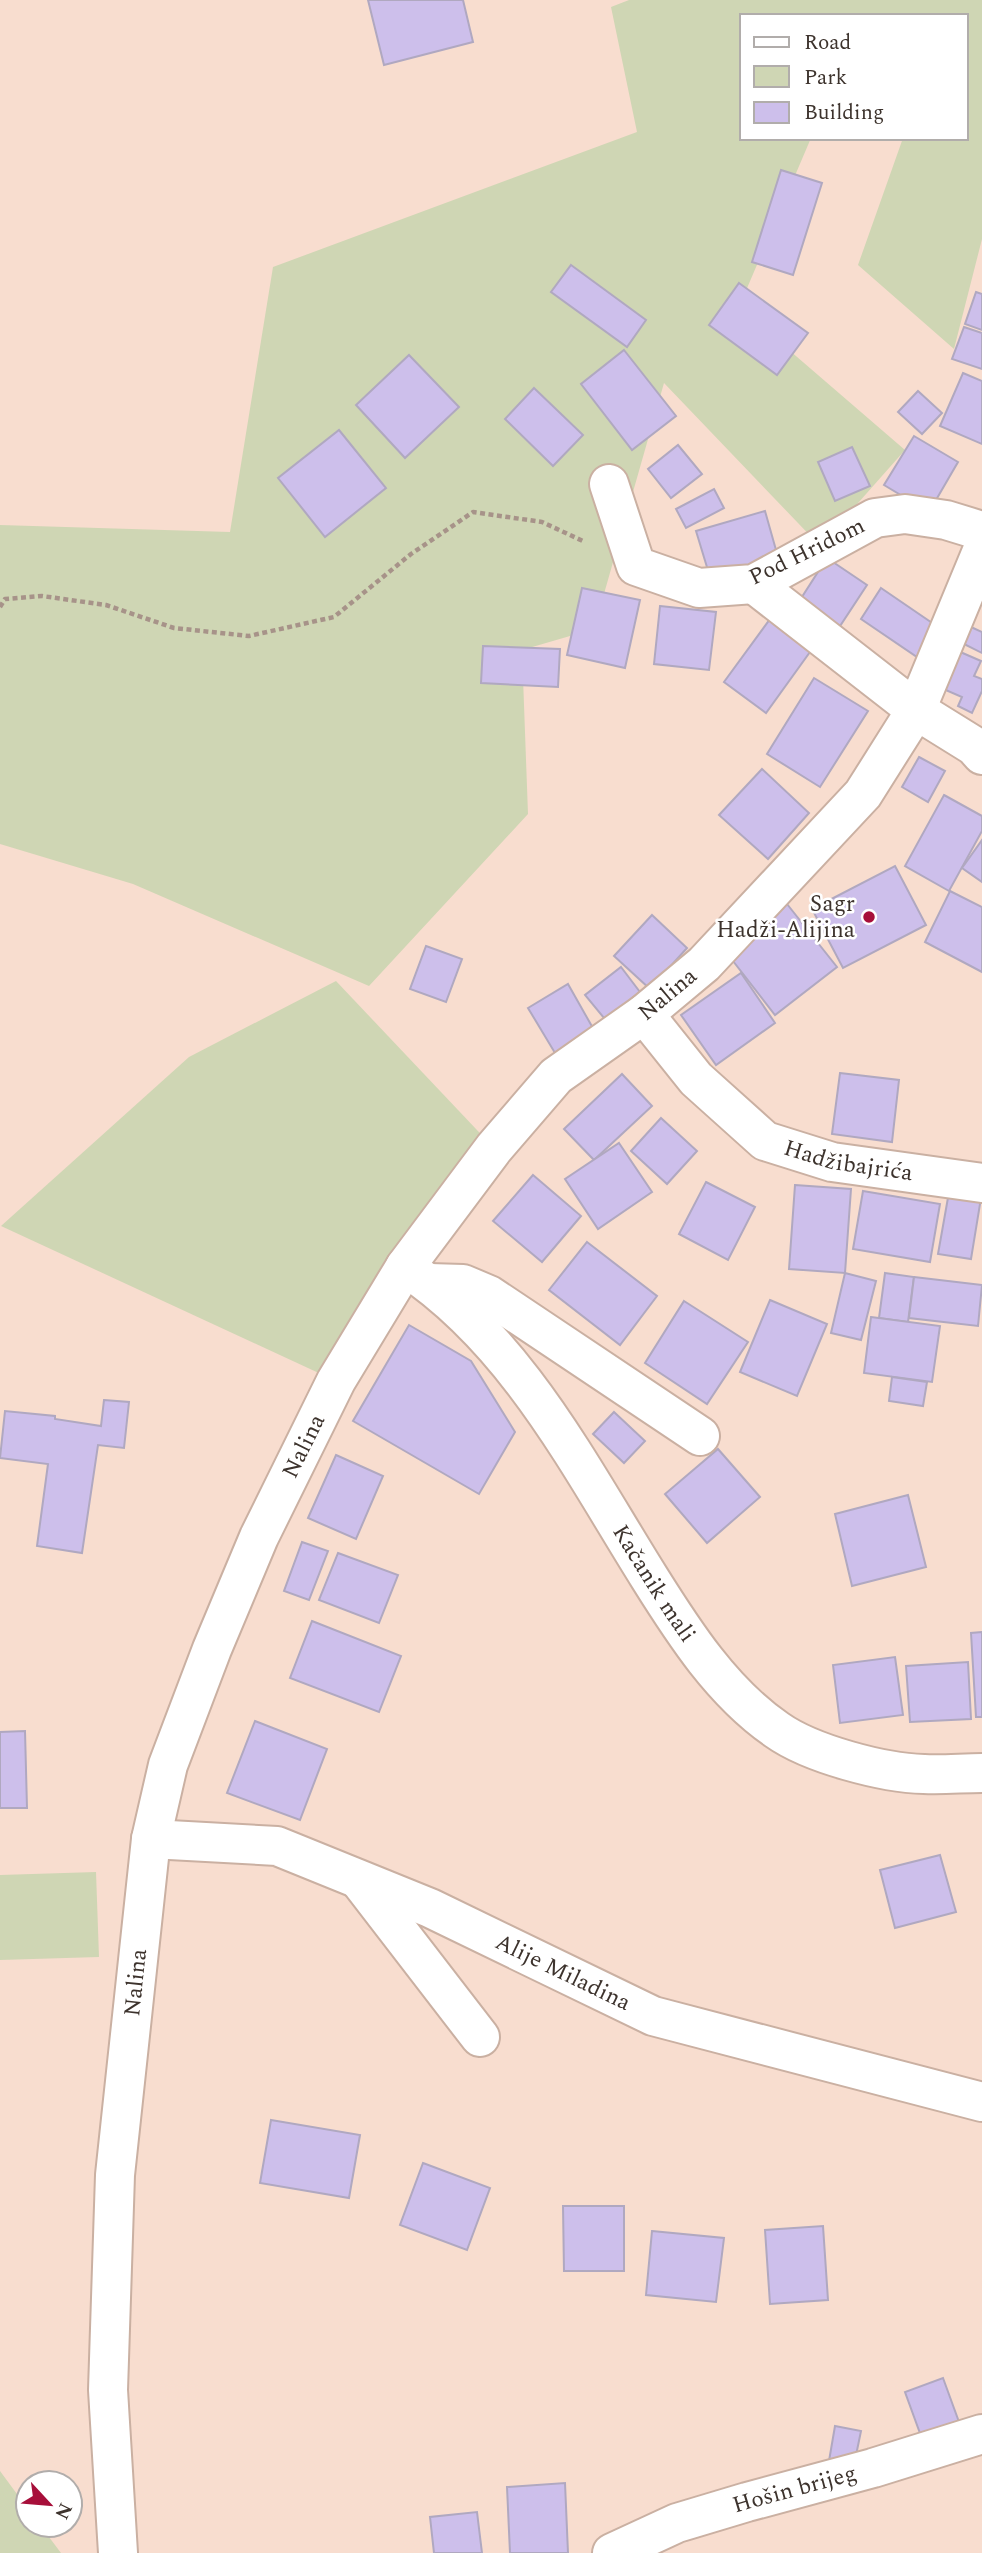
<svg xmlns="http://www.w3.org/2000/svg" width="982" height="2553" viewBox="0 0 982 2553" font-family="Spectral,serif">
<rect width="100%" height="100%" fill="#f8ddcf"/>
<g fill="#cfd6b4">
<polygon points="629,0 982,0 982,239 954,349 858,265 903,138 966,138 966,16 742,16 742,138 811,138 739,307 905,450 820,546 664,383 594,629 522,650 528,814 369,986 133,884 0,844 0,525 230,532 273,267 637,132 611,7"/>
<polygon points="336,981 494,1148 336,1381 1,1226 189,1057"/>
<polygon points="96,1872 99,1957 0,1960 0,1875"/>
<polygon points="0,2471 28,2509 28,2525 40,2525 61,2553 0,2553"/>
</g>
<g fill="#cdbfeb" stroke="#b0a8c0" stroke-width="2">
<polygon points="368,0 463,0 473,42 384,65"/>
<polygon points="781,170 822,183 793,275 752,262"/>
<polygon points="571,265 646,320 627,347 551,292"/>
<polygon points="739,283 808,333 777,375 709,325"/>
<polygon points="976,292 982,294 982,330 965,324"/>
<polygon points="964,327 982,333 982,369 952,359"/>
<polygon points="624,350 676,416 632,450 581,384"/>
<polygon points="409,355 459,407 405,458 356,405"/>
<polygon points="963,373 982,381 982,444 940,426"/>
<polygon points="534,388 583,435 553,466 505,419"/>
<polygon points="918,391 942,413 922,434 898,412"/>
<polygon points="339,430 386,488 325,537 278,478"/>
<polygon points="914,436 958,462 929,512 884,485"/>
<polygon points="678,445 702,474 671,498 648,469"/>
<polygon points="852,447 870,486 835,501 818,462"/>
<polygon points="714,489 724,508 686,528 676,509"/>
<polygon points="765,511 778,557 710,577 696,531"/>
<polygon points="827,558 867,585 840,626 800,600"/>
<polygon points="582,588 640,600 625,668 567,655"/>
<polygon points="881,588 938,627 917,657 861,619"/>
<polygon points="660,606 716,612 709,670 654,664"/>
<polygon points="773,615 815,645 766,713 724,682"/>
<polygon points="971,627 982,632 982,653 962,643"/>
<polygon points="483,646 560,649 558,687 481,683"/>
<polygon points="958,651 981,661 974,676 982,679 982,691 972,713 958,706 962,697 941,688"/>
<polygon points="814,678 868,711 820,787 767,754"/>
<polygon points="919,757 945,771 928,802 902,787"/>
<polygon points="762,769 809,813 768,859 719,815"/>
<polygon points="944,795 982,816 982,831 949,891 905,866"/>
<polygon points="982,840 982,882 962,868"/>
<polygon points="895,866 926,925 843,968 812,909"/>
<polygon points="950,891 982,907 982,972 925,942"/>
<polygon points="787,904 837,967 775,1015 726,952"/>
<polygon points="652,915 687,948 650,989 614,956"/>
<polygon points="426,946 462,959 446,1002 410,989"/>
<polygon points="621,967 643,996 609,1024 585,995"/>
<polygon points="741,973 775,1023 716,1065 681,1015"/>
<polygon points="568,984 594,1030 555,1053 528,1008"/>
<polygon points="840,1073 899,1080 892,1142 832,1134"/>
<polygon points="622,1074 652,1106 594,1160 564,1129"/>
<polygon points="661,1118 697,1151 667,1184 631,1151"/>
<polygon points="619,1143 652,1192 598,1229 565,1179"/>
<polygon points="533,1175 581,1216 542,1262 493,1221"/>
<polygon points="706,1182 755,1207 728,1260 679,1234"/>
<polygon points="795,1185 851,1189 845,1273 789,1269"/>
<polygon points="863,1191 940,1204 930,1262 853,1249"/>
<polygon points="949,1192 981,1198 971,1259 938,1254"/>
<polygon points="587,1242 657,1296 620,1345 549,1290"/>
<polygon points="845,1273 876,1281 861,1340 831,1333"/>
<polygon points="885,1273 914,1277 908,1322 879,1318"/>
<polygon points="914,1277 982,1285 978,1326 909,1318"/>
<polygon points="770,1300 827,1324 797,1396 740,1372"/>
<polygon points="684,1301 748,1342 707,1404 645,1363"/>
<polygon points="871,1317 940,1326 932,1382 864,1373"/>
<polygon points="409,1325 471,1361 515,1432 479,1494 353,1421"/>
<polygon points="892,1377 927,1382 923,1406 889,1401"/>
<polygon points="104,1400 129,1402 124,1448 98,1445 82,1553 37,1546 48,1464 0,1458 5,1411 55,1416 55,1419 101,1426"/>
<polygon points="614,1412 645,1441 624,1463 593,1434"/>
<polygon points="718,1449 760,1497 707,1543 665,1494"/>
<polygon points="336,1455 383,1476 356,1539 308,1518"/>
<polygon points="908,1495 926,1567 852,1586 835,1514"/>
<polygon points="302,1542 328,1551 309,1600 284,1591"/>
<polygon points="338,1553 398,1575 379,1623 319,1600"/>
<polygon points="312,1621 401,1656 379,1712 290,1678"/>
<polygon points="982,1632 982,1717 976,1717 971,1633"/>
<polygon points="895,1657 903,1715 840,1723 833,1665"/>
<polygon points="968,1662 971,1719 910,1722 906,1666"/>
<polygon points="255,1721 327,1749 300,1820 227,1793"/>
<polygon points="25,1731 27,1808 0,1808 0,1732"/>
<polygon points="940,1855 956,1912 895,1928 880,1870"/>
<polygon points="271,2120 360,2135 349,2198 260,2183"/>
<polygon points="423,2163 490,2188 467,2250 400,2225"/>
<polygon points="563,2206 624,2206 624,2271 564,2271"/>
<polygon points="823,2226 828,2300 770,2304 765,2230"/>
<polygon points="652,2231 724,2238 716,2302 646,2295"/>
<polygon points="943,2378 963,2433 925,2447 905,2392"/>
<polygon points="835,2426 861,2431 854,2465 829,2461"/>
<polygon points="565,2483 568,2553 510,2553 507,2487"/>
<polygon points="477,2512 482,2553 434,2553 430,2517"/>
</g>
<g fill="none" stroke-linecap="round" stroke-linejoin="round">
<defs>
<g id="minor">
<polyline points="609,484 636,566 699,588 754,584 875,518 905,514 946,520 982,531"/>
<polyline points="754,584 916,710 974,746 982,755"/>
<path id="s1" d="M644,1014L696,1079L765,1141L832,1162L982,1183"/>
<path id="s2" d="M405,1267C517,1341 580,1467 649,1577C684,1633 722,1692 777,1730C811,1754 883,1773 924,1774C943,1775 963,1773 982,1773"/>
<polyline points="429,1283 463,1284 489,1295 700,1436"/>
<path id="s3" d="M151,1839L277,1846L430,1908L653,2016L982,2102"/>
<polyline points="359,1880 480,2037"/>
<path id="s4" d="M118,2553L108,2390L115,2175L151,1839L168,1765L212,1649L259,1537L336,1381L405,1267L494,1148L556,1076L644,1014L704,964L863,794L916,710L982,551"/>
<path id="s5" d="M612,2553L677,2523L747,2502L873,2468L982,2434"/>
</g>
</defs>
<use href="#minor" stroke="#cab0a2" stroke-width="42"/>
<polyline stroke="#a79389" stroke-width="4.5" stroke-dasharray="5 3.5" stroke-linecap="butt" points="0,607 5,599 42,596 106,605 174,628 249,636 334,617 411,554 473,512 542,522 585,542"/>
<use href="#minor" stroke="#fff" stroke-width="38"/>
</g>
<circle fill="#a70f3a" stroke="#fff" stroke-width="2.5" cx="869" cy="917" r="7"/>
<g text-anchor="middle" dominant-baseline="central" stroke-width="5" stroke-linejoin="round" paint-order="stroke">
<g font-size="23" fill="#3d332d" stroke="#fff">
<text transform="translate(807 552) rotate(-26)">Pod Hridom</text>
<text stroke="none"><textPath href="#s4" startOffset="1727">Nalina</textPath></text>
<text stroke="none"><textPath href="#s1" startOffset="262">Hadžibajrića</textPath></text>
<text stroke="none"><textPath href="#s4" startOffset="1139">Nalina</textPath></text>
<text stroke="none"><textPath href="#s2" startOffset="406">Kačanik mali</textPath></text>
<text stroke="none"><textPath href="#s3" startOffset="439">Alije Miladina</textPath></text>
<text stroke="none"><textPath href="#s4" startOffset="572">Nalina</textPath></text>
<text stroke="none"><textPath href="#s5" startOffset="194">Hošin brijeg</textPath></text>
</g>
<g font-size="23" fill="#3d332d" stroke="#fff" text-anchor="end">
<text x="855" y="904">Sagr<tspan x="855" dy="26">Hadži-Alijina</tspan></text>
</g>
</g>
<rect x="740" y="14" width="228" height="126" fill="#ffffff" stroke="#b1adab" stroke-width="2"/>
<rect x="754" y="37" width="35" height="10" fill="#ffffff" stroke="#b1adab" stroke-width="2"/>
<text x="804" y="49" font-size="21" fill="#3d332d">Road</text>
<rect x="754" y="66" width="35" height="21" fill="#cfd6b4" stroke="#b1adab" stroke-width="2"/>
<text x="804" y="84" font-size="21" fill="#3d332d">Park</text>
<rect x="754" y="102" width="35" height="21" fill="#cdbfeb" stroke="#b1adab" stroke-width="2"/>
<text x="804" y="119" font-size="21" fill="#3d332d">Building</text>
<g transform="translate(49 2504) rotate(116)"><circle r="33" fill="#ffffff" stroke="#b1adab" stroke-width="2"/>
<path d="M0-5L12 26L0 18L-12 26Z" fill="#a70f3a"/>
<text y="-10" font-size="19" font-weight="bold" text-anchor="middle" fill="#3d332d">N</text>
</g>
</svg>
